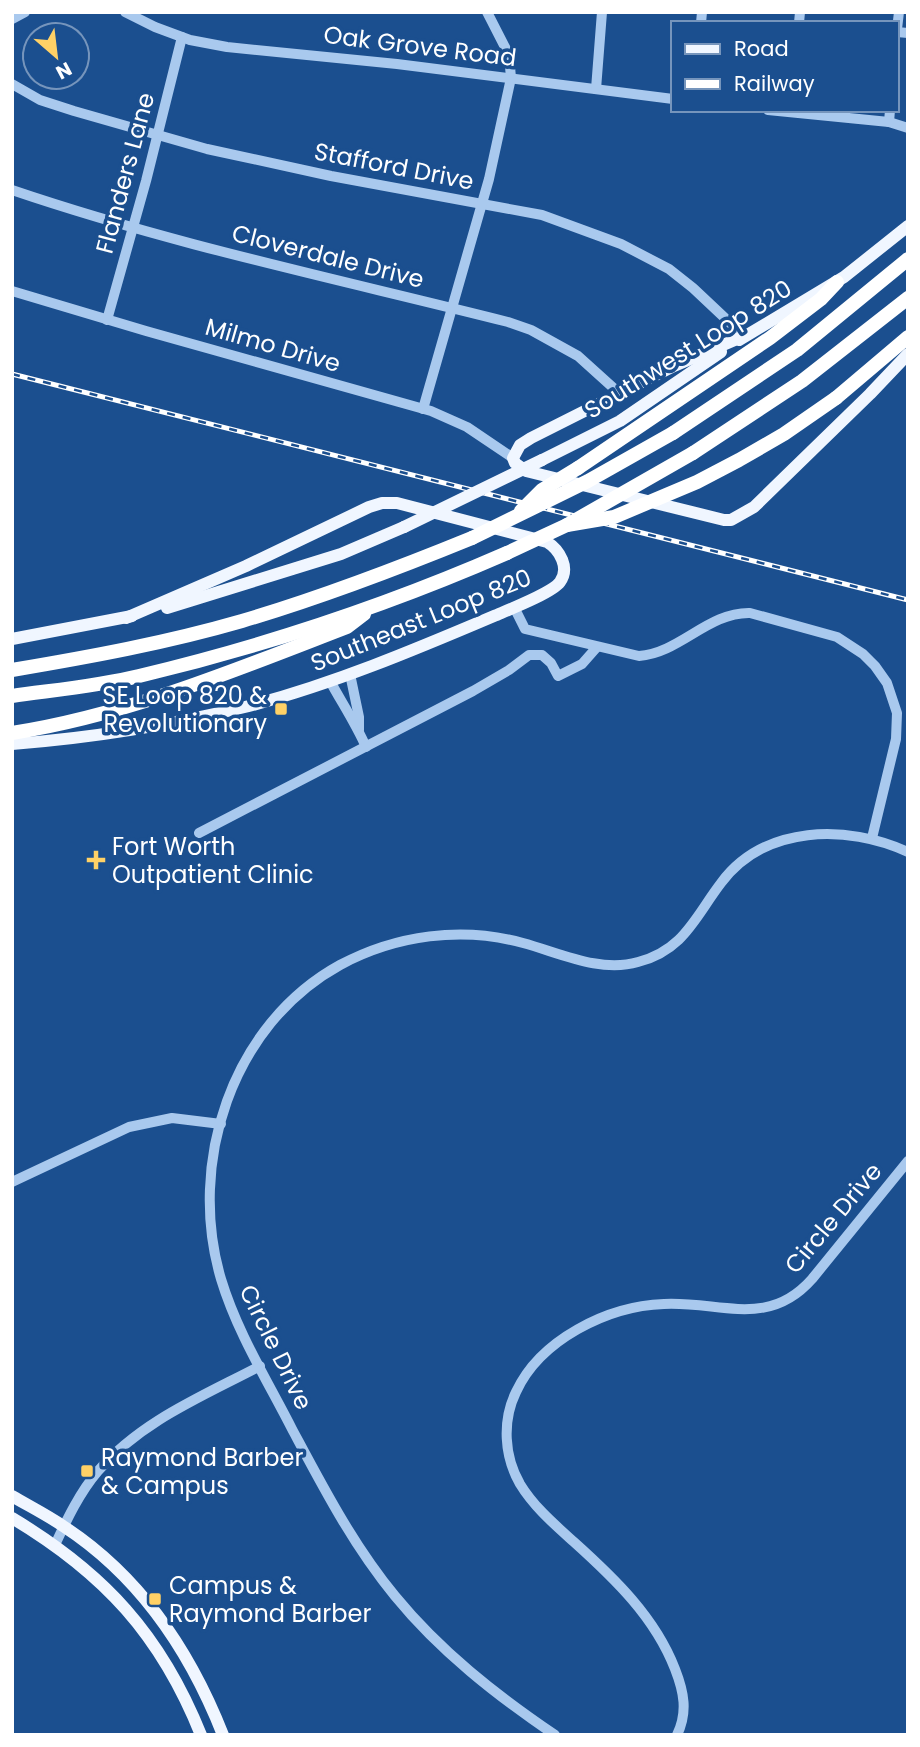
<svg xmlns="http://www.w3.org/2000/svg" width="920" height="1747" viewBox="0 0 920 1747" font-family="Poppins,sans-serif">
<rect width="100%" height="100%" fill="#1b4f8f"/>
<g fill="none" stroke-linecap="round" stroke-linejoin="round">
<g stroke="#a9c9ee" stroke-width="10">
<polyline points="125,12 155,27 190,40 227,47 397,64 673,99"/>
<polyline points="12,19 25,12"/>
<polyline points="701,23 702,12"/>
<polyline points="799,23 800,12"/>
<polyline points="897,29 899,12"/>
<polyline points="897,32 908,33"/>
<polyline points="12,84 40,100 74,111 207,149 331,176 542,215 621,244 669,269 693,288 744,336"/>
<polyline points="596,89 602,12"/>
<polyline points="768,110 889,122 908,128"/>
<polyline points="889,122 890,110"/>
<path d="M12,190C174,245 342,280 508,322L531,330L578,356L619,393"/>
<polyline points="12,291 146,331 431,411 467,427 513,458"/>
<polyline points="107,320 146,181 182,37"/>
<polyline points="423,409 489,179 511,78 509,55 487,12"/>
<path d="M514,607L525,629L639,656C680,653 708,612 750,613L837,637L863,654L875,666L887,683L897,713L896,739L872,838"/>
<polyline points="350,674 359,717 359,730"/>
<path d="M330,681C342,703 356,724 366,747"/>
<polyline points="199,833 473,691 509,670 529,655 542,655 551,663 558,676 582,664 597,647"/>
<polyline points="12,1182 129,1127 172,1118 221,1124"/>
<path d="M55,1545C67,1519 80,1492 98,1471C141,1421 203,1396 260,1366"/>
<path d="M555,1735C496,1695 440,1651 395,1596C353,1545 323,1487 292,1429C267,1380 237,1332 221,1279C187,1164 231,1025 340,965C396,935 462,926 523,943C560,953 600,973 638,962C684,950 695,917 721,883C764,825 847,824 908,852"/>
<path d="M677,1735C688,1712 684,1692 675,1669C655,1617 614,1578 574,1542C554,1524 534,1507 520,1484C504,1456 502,1421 516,1392C540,1340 607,1306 664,1304C720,1301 768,1329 812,1279L908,1161"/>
</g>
<g stroke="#f0f6ff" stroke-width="12">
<polyline points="744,336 674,366 531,438 520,445 513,458 515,463 526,471 724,520 731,520 754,507 870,394 908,354"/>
<polyline points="739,340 844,277 908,226"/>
<polyline points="542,460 620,421 721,352"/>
<polyline points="167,608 341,554 404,527"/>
<polyline points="12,639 132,616"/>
<path d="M12,744C92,738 171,725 249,706C333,684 414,650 494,616C508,610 552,593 560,582C570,568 560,550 547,542L397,503H382L369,507L246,566L126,618"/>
<path d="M12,1496C29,1506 47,1515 63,1526C140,1576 190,1651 223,1735"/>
<path d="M12,1518C104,1573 161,1635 201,1735"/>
</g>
<g stroke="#fff" stroke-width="14">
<polyline points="836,398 908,337"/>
<polyline points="673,433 797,350 908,259"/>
<polyline points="693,453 802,381 908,298"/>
<polyline points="578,468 770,338 821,299 837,282"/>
<path d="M12,670C89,657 166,643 242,621C320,598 396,569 472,538"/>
<path d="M12,696C54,690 98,686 139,676C265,646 388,605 507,553"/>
<path d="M12,733C128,715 238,669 347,627L364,614"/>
</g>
<defs>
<polyline id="rail" points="12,374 908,600"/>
</defs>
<use href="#rail" stroke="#fff" stroke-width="5"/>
<use href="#rail" stroke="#1b4f8f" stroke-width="2.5" stroke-dasharray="8" stroke-linecap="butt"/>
<polyline stroke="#f0f6ff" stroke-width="12" points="404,527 542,460"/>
<g stroke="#fff" stroke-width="14">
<polyline points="521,511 542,490 578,468"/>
<polyline points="567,525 614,517 697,482 739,460 784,434 836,398"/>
<polyline points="472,538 588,481 673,433"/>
<polyline points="507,553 567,525 693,453"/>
</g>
</g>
<g fill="#ffd166" stroke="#1b4f8f" stroke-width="2.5">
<rect x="274" y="702" width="14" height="14" rx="3.5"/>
<path d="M92.5 849.5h7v7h7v7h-7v7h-7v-7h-7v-7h7z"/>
<rect x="80" y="1464" width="14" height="14" rx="3.5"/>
<rect x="148" y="1592" width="14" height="14" rx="3.5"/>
</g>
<g text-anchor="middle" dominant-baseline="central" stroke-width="7" stroke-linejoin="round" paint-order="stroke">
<g font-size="24" fill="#fff" stroke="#1b4f8f">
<text transform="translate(420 46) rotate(7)">Oak Grove Road</text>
<text transform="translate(394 166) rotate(11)">Stafford Drive</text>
<text transform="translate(125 173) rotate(-75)">Flanders Lane</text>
<text transform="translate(328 256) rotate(14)">Cloverdale Drive</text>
<text transform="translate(273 345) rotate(16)">Milmo Drive</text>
<text transform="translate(688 349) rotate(-32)">Southwest Loop 820</text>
<text transform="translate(421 620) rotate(-22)">Southeast Loop 820</text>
<text transform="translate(833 1218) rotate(-50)">Circle Drive</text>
<text transform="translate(276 1347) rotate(64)">Circle Drive</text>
</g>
<g font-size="24" fill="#fff" stroke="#1b4f8f" text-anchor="start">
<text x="267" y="695" text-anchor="end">SE Loop 820 &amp;<tspan x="267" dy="28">Revolutionary</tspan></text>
<text x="112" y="846">Fort Worth<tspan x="112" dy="28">Outpatient Clinic</tspan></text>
<text x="101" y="1457">Raymond Barber<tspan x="101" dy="28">&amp; Campus</tspan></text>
<text x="169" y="1585">Campus &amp;<tspan x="169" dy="28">Raymond Barber</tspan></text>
</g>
</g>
<rect width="920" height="1747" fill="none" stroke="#ffffff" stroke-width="28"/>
<rect x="671" y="21" width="228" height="91" fill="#1b4f8f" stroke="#7695bc" stroke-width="2"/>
<rect x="685" y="44" width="35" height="10" fill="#f0f6ff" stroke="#7695bc" stroke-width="2"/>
<text x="734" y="56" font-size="21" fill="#ffffff">Road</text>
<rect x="685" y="79" width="35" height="10" fill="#ffffff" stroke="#7695bc" stroke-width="2"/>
<text x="734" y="91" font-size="21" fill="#ffffff">Railway</text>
<g transform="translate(56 56) rotate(152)"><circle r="33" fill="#1b4f8f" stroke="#7695bc" stroke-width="2"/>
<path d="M0-5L12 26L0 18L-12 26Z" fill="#ffd166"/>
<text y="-10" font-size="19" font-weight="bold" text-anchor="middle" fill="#ffffff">N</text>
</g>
</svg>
